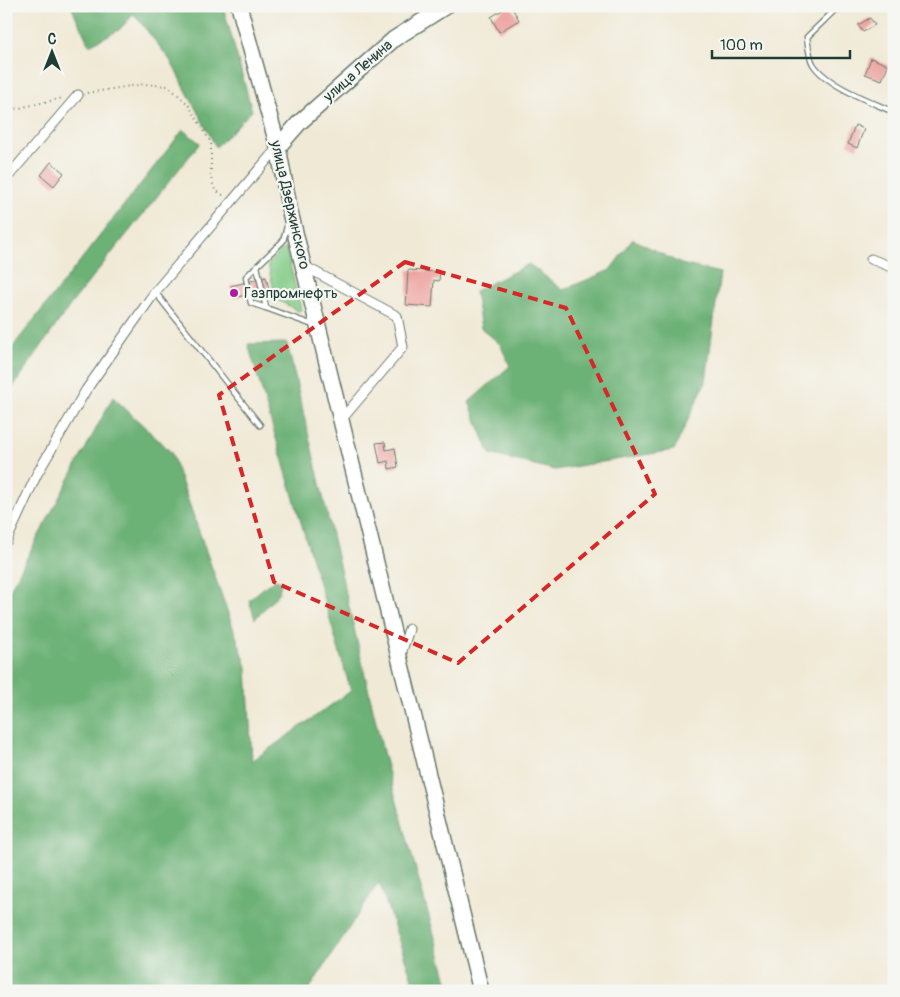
<svg xmlns="http://www.w3.org/2000/svg" width="900" height="997" viewBox="0 0 900 997" font-family="Pangolin,sans-serif">
<rect width="100%" height="100%" fill="#f6f6f2"/>
<filter id="ink" filterUnits="userSpaceOnUse"><feTurbulence type="fractalNoise" baseFrequency=".02" numOctaves="2"/><feDisplacementMap in="SourceGraphic" scale="10" xChannelSelector="R" yChannelSelector="G"/><feConvolveMatrix kernelMatrix="1 2 1 2 8 2 1 2 1" color-interpolation-filters="sRGB"/></filter>
<filter id="wash" filterUnits="userSpaceOnUse"><feTurbulence type="fractalNoise" baseFrequency=".0096" numOctaves="4" result="noise"/><feDisplacementMap in="SourceGraphic" scale="20" xChannelSelector="R" yChannelSelector="G"/><feGaussianBlur stdDeviation="1.12" result="paint"/><feColorMatrix in="noise" values="0 0 0 0 0 0 0 0 0 0 0 0 0 0 0 0 0 1.4 0 .05"/><feComposite in="paint" operator="in"/></filter>
<g filter="url(#wash)">
<rect width="100%" height="100%" fill="#f0e9d5"/>
<polygon fill="#86ce8a" stroke="#52865f" points="286,249 301,310 298,311 276,299 268,265 279,251"/>
<g fill="#6cb176" stroke="#467755">
<polygon points="71,6 223,6 252,111 216,147 170,60 134,14 119,30 89,45"/>
<polygon points="183,130 200,143 71,304 6,397 6,358 18,340"/>
<polygon points="633,239 681,264 720,273 706,381 674,450 555,470 490,454 469,402 510,366 500,344 481,328 475,291 529,264 563,290 610,270"/>
<polygon points="287,343 384,756 450,991 416,991 379,882 308,991 6,991 6,597 113,397 171,452 247,667 252,761 351,691 248,344"/>
<polygon points="276,580 281,582 279,593 255,619 249,600 267,585"/>
</g>
<g id="blocks">
<g fill="#eda09d">
<polygon points="509,6 511,6 519,20 499,32 491,17"/>
<polygon points="870,18 875,25 863,32 858,25"/>
<polygon points="871,58 888,65 882,80 865,74"/>
<polygon points="855,125 864,129 857,148 848,144"/>
<polygon points="51,162 64,173 54,186 41,175"/>
<polygon points="408,270 440,272 439,281 434,280 432,307 406,305"/>
<polygon points="266,277 269,289 234,298 231,286"/>
<polygon points="385,442 386,450 395,448 398,467 389,469 388,461 380,463 376,443"/>
</g>
</g>
</g>
<g filter="url(#ink)">
<use href="#blocks" fill-opacity="0" stroke="#68796c" stroke-width="1"/>
<g fill="none" stroke-linecap="round" stroke-linejoin="round">
<defs>
<g id="service">
<path d="M839,6L807,37C808,44 809,57 813,64C826,85 871,102 894,112"/>
<polyline points="288,223 283,241 257,266 266,308 313,325"/>
<polyline points="257,266 246,277 251,303 266,308"/>
<polyline points="155,292 260,425"/>
</g>
<g id="minor">
<polyline points="6,179 78,95"/>
<polyline points="871,259 894,268"/>
<polyline points="304,266 397,316 403,347 341,420"/>
<polyline points="6,542 37,474 86,390 155,292 278,147"/>
<polyline points="401,654 409,629"/>
</g>
<g id="primary">
<polyline points="239,6 278,147 290,212 481,991"/>
<polyline points="278,147 299,123 394,39 446,6"/>
</g>
</defs>
<use href="#service" stroke="#68796c" stroke-width="7"/>
<use href="#minor" stroke="#68796c" stroke-width="11"/>
<use href="#primary" stroke="#68796c" stroke-width="18"/>
<g stroke="#68796c" stroke-width="2" stroke-dasharray="1 4" stroke-linecap="butt">
<polyline points="87,93 144,84 168,86 188,104 211,143 211,178 215,190 226,197"/>
<polyline points="6,111 63,98"/>
</g>
<use href="#service" stroke="#fff" stroke-width="4.5"/>
<use href="#minor" stroke="#fff" stroke-width="9"/>
<use href="#primary" stroke="#fff" stroke-width="15"/>
</g>
</g>
<path fill="none" stroke="#d62828" stroke-width="4" stroke-dasharray="10 6" stroke-linejoin="round" d="M405,262L566,308L655,494L458,663L274,582L219,395Z"/>
<circle fill="#b5179e" stroke="#f6f6f2" stroke-width="2" cx="234" cy="293" r="5"/>
<g text-anchor="middle" dominant-baseline="central" stroke-width="4.5" stroke-linejoin="round" paint-order="stroke">
<g font-size="15" fill="#1f3d34" stroke="#f6f6f2">
<text transform="translate(358 71) rotate(-41)">улица Ленина</text>
<text transform="translate(290 205) rotate(77)">улица Дзержинского</text>
</g>
<g font-size="15" fill="#1f3d34" stroke="#f6f6f2" text-anchor="start">
<text x="244" y="293">Газпромнефть</text>
</g>
</g>
<rect width="900" height="997" fill="none" stroke="#f6f6f2" stroke-width="25"/>
<g transform="translate(52 52)" stroke="#f6f6f2" stroke-width="4" paint-order="stroke">
<path d="M0-4L9 19L0 12L-9 19Z" fill="#1f3d34"/>
<text y="-8" font-size="14" font-weight="bold" text-anchor="middle" fill="#1f3d34">С</text>
</g>
<path d="M712 50v8h138v-8" fill="none" stroke="#1f3d34" stroke-width="2.5"/>
<text x="720" y="50" font-size="15" fill="#1f3d34" stroke="#f6f6f2" stroke-width="4" paint-order="stroke">100 m</text>
</svg>
